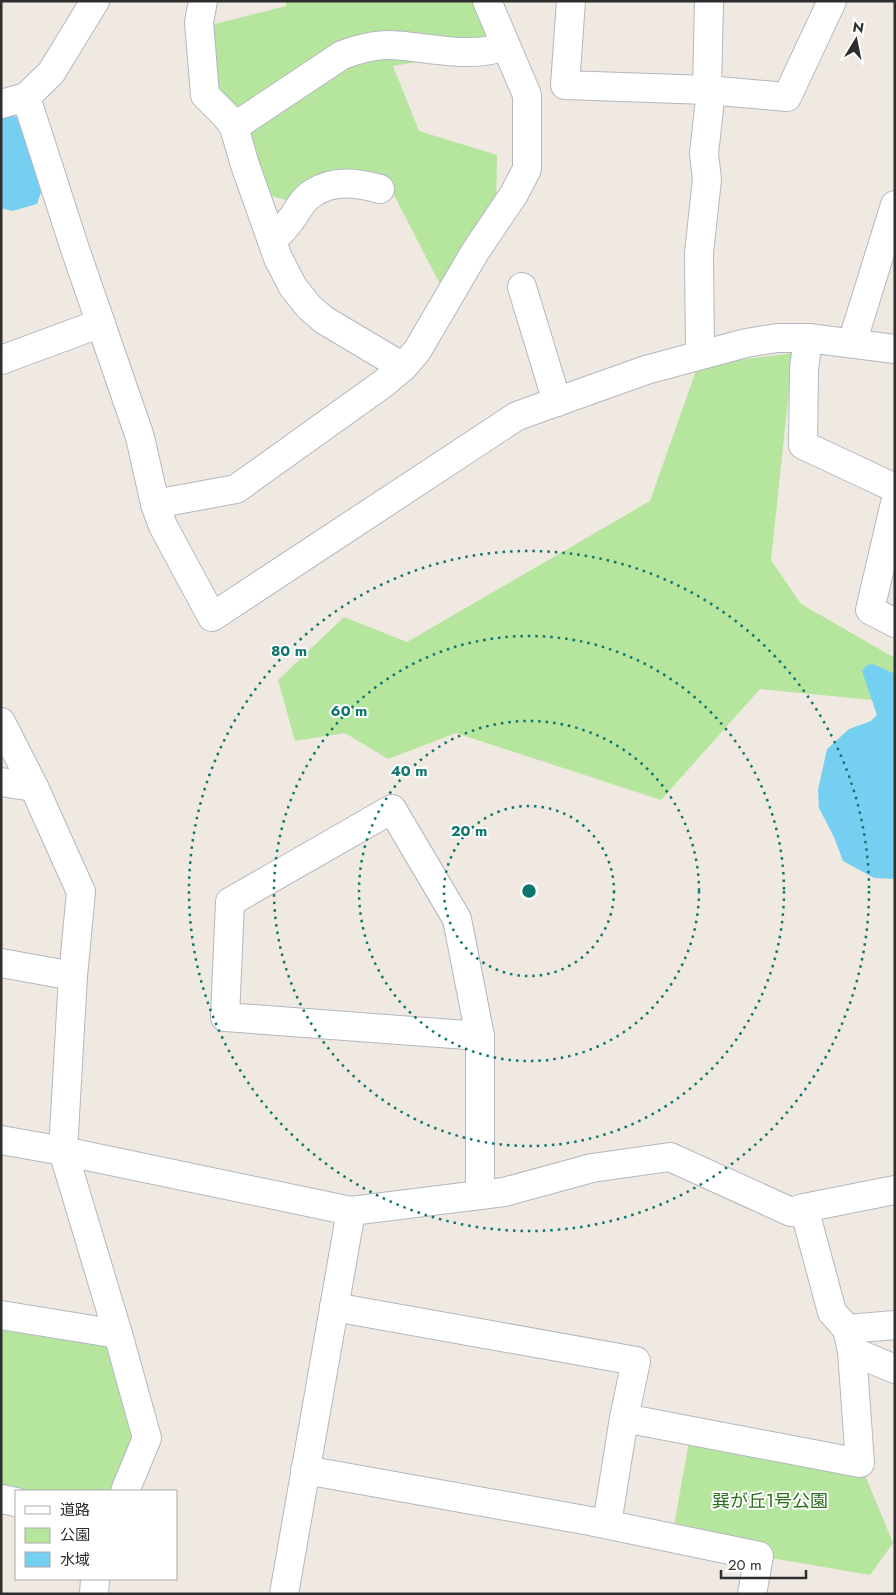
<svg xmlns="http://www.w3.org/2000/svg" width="896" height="1595" viewBox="0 0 896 1595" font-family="Jost,'Noto Sans JP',sans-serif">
<rect width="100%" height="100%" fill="#efe9e1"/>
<g fill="#b6e59e">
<polygon points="286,1 474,1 495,49 393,66 419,131 497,155 496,224 447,298 390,187 360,171 309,207 265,194 190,58 203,27 286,6"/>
<polygon points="793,353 771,560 801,604 895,658 895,672 873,700 760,689 661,800 456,733 388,759 345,733 295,741 278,680 344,617 407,642 650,501 698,365"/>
<polygon points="1,1324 118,1334 147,1438 125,1491 16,1491 1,1493"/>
<polygon points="691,1430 860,1463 893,1543 870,1575 759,1556 672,1537"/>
</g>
<g fill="#75cff0">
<polygon points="7,114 21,118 41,192 37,204 12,211 1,208 1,117"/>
<polygon points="873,664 895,674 895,879 874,878 843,861 834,837 819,808 818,790 827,749 849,729 871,721 877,715 862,671 867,665"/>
</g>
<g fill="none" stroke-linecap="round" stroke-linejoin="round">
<defs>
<g id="minor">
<polyline points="571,1 565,85 707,90 709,1"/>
<polyline points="707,90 787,97 832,1"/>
<polyline points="26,97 75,249 140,437 155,504 163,526 212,617 517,416 646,370 746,343 777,338 808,338 895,349"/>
<polyline points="1,104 26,97 51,73 95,1"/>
<path d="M234,127L342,55C356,50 372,45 387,45C421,45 475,61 505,45"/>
<path d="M271,238C282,234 286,225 293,217C298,209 304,198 313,193C334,179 358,183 380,189"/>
<polyline points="522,287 557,402"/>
<polyline points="808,338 804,369 803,445 895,488"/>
<polyline points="852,343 895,205"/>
<polyline points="700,354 699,253 707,179 704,154 711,90"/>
<polyline points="1,360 101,323"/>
<polyline points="403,367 417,351 475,252 514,194 527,169 527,95 487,1"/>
<polyline points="895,503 870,610 895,623"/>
<polyline points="155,504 236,489 384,383 403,367 324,320 309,307 293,287 278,258 245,165 234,127 226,116 205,95 199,22 203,1"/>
<polyline points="1,722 34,787 81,892 73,976 63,1151 118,1334 147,1438 125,1491"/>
<polyline points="1,782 34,787"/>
<polyline points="1,963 73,976"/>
<polyline points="480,1036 225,1017 230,902 392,809 457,919 480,1036 480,1194"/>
<polyline points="1,1140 63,1151 351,1211 504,1192 592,1168 670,1157 791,1212 804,1208 895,1190"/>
<polyline points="334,1307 636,1361 624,1418 607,1524"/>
<polyline points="1,1315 118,1334"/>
<polyline points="847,1329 895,1325"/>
<polyline points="852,1351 895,1369"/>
<polyline points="624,1418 860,1463 852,1351 847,1329 832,1312 804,1208"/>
<polyline points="305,1470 590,1521 759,1556 752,1594"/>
<polyline points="1,1499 16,1502"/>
<polyline points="94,1594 95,1579"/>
<polyline points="284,1594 351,1211"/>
</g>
</defs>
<use href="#minor" stroke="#b4b7c1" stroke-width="30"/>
<use href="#minor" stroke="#fff" stroke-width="28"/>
</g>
<g fill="none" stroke="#0f766e" stroke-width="2.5" stroke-dasharray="2.5 5">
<circle cx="529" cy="891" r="85"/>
<circle cx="529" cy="891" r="170"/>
<circle cx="529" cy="891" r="255"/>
<circle cx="529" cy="891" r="340"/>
</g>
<g text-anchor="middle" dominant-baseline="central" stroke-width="4" stroke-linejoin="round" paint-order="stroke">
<g font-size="18" fill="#2c6e1b" stroke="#fff">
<text x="770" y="1501">巽が丘1号公園</text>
</g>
</g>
<circle cx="529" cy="891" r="8" fill="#0f766e" stroke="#fff" stroke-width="2.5"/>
<g font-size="15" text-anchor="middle" font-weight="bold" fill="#0f766e" stroke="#fff" stroke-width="4" stroke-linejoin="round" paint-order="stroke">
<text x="289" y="656">80 m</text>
<text x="349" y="716">60 m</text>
<text x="409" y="776">40 m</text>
<text x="469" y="836">20 m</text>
</g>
<rect width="896" height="1595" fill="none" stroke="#2e2e2e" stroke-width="5"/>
<rect x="15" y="1490" width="162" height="90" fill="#ffffff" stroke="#ababab"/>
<rect x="25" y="1506" width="25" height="8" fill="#ffffff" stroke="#ababab"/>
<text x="60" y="1515" font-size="15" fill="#2e2e2e">道路</text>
<rect x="25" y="1528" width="25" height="15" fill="#b6e59e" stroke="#ababab"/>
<text x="60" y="1540" font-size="15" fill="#2e2e2e">公園</text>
<rect x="25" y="1552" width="25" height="15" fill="#75cff0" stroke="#ababab"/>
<text x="60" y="1565" font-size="15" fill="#2e2e2e">水域</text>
<g transform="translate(856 40) rotate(10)" stroke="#ffffff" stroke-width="4" paint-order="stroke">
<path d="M0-4L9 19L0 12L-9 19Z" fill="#2e2e2e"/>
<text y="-8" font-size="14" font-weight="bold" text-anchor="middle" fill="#2e2e2e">N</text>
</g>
<path d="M721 1570v8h85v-8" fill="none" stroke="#2e2e2e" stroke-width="2.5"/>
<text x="728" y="1570" font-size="15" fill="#2e2e2e" stroke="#ffffff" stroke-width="4" paint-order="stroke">20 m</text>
</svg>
